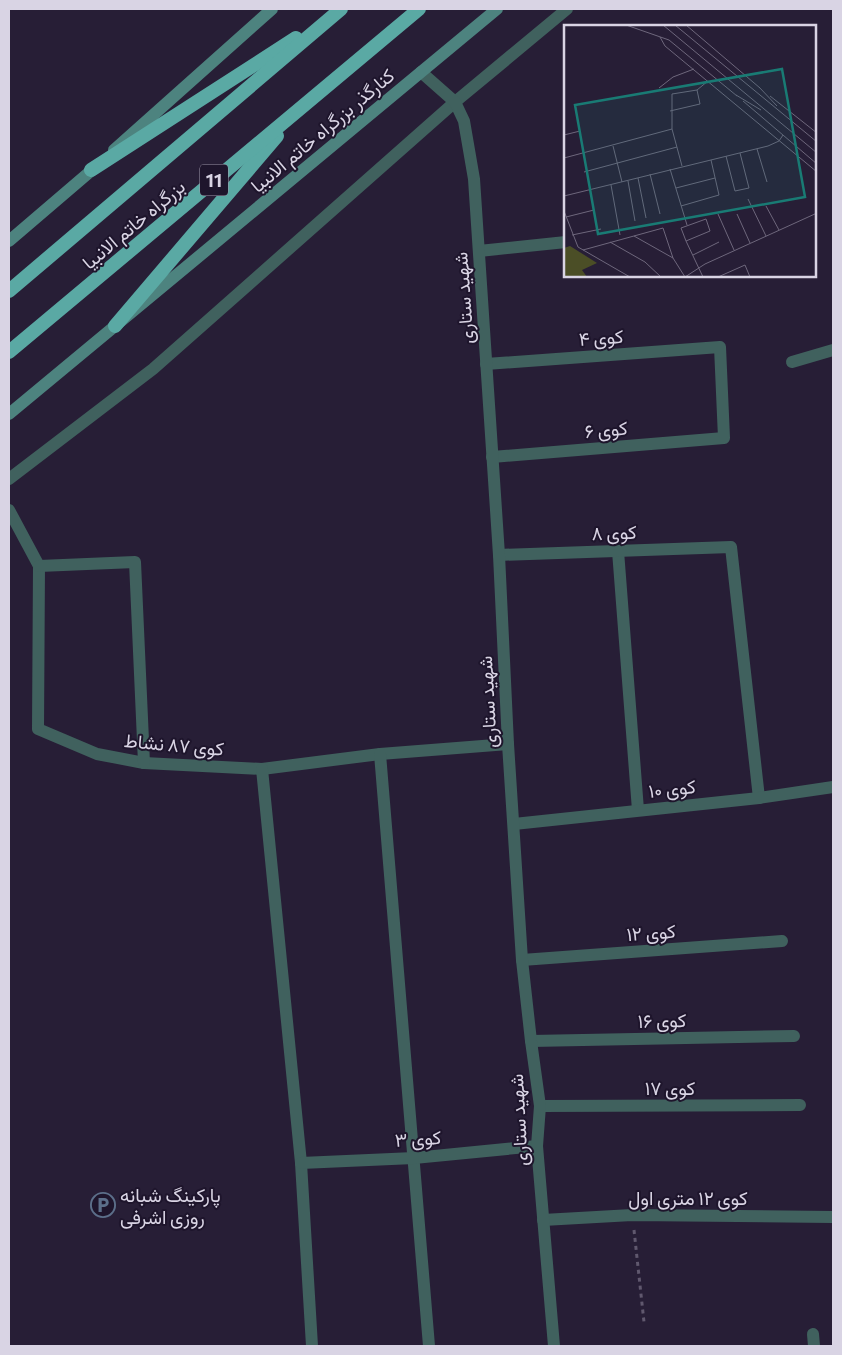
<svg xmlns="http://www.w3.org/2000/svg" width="842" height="1355" viewBox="0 0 842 1355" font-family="Commissioner,Vazirmatn,sans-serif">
<rect width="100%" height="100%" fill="#271e36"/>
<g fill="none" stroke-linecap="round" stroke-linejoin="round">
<polyline stroke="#60586e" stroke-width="3" stroke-dasharray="4 4" stroke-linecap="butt" points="634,1230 644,1322"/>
<g stroke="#40615e" stroke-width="12">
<polyline points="479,251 566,242"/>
<polyline points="792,362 833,350"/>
<polyline points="486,364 720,347 724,438 492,457"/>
<polyline points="9,479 153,369 455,102 567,9"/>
<polyline points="9,510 39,566 38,729 97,754 144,763 262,769 380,754 508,744"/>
<polyline points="618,551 638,810"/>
<polyline points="499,555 731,547 759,798"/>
<polyline points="39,566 135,562 144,763"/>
<polyline points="380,754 429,1346"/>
<polyline points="262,769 301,1163 312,1346"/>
<polyline points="514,824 759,798 833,787"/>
<polyline points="522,960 782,941"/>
<polyline points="531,1041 794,1036"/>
<polyline points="540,1106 800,1105"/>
<polyline points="301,1163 414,1158 537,1146"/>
<polyline points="543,1220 632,1215 833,1217"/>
<polyline points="813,1334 814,1346"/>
</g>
<polyline stroke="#40615e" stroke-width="12" points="421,72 455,102 464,121 474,179 499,555 508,744 522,960 531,1041 540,1106 537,1146 554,1346"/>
<g stroke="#4d837f" stroke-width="12">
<polyline points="114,150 272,9"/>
<polyline points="9,241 99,164"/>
<polyline points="9,414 497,9"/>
</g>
<g stroke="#5aa9a4" stroke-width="14">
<polyline points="91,170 296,38"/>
<polyline points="9,291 341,9"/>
<polyline points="115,326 277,136"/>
<polyline points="9,352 419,9"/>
</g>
</g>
<defs>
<symbol id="parking-ring" viewBox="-11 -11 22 22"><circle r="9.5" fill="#1e152c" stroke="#5c6f8a" stroke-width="1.5"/><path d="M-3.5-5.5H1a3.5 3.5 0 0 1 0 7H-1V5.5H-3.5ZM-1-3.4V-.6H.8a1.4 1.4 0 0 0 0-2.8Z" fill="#5c6f8a"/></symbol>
</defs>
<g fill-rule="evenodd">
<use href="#parking-ring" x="89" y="1191" width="28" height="28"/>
</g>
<g text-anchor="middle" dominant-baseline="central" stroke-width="4" stroke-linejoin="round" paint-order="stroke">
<rect fill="#1e152c" stroke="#a19bad" stroke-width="1" x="200" y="164.5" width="28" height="31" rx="4"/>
<g font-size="18" font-weight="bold" fill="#d9d4e4">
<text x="214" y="180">11</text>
</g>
<g font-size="19" fill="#d9d4e4" stroke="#1e152c">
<text transform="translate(322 130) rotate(-40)">کنارگذر بزرگراه خاتم الانبیا</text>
<text transform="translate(133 224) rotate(-40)">بزرگراه خاتم الانبیا</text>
<text transform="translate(463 298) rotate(-94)">شهید ستاری</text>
<text transform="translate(601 337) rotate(-4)">کوی ۴</text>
<text transform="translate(606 429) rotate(-5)">کوی ۶</text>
<text transform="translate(614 532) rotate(-2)">کوی ۸</text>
<text transform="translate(487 702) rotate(-93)">شهید ستاری</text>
<text transform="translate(174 744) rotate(5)">کوی ۸۷ نشاط</text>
<text transform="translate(672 788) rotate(-6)">کوی ۱۰</text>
<text transform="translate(651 932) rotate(-4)">کوی ۱۲</text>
<text transform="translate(662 1020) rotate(-1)">کوی ۱۶</text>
<text x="670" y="1087">کوی ۱۷</text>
<text transform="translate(518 1120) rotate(-93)">شهید ستاری</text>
<text transform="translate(418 1138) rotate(-4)">کوی ۳</text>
<text x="688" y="1197">کوی ۱۲ متری اول</text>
</g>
<g font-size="19" fill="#d9d4e4" stroke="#1e152c" text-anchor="start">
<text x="120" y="1194">پارکینگ شبانه<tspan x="120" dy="22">روزی اشرفی</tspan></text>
</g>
</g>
<g transform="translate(564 25)">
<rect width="252" height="252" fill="#271e36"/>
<path d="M6,221L33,238L18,245L23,252H0V223Z" fill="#4b4e26"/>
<path fill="none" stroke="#6e677c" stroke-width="1" d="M62,0L105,15L173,71M99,0L253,128M111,0L253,117M122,0L196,63M96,12L101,21L253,147M195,62L213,81M95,63L109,52L130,44M172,70L197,85M206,71L253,108M179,76L253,139M106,86L136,79L133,65M0,110L16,106M49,121L58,157M193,124L203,157M162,131L171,166L185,163L176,128M0,133L108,104M118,141L108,104V69L133,65L144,56M106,144L123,200M20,147L113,122M86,149L96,189M74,153L82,193M64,156L71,196M47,160L56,210M112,163L151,153M0,171L204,121L215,116L219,110M184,174L202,211M117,181L155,170L147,135M202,181L215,205M0,186L14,222L66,252M154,189L170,225M173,189L186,218M2,192L30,185M8,210L37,204M70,211L109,233L121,252M122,216L146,206L142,194L117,203L122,216L139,252M46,217L81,237L97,252M19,225L99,203L109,233M129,230L155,217M121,252L141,239L253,188M154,252L181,240L186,252"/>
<path fill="#197b74" fill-opacity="0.15" stroke="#197b74" stroke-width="2.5" d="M218,44L241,172L34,209L11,80Z"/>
<rect width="252" height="252" fill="none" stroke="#d9d4e4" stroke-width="2.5"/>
</g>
<rect width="842" height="1355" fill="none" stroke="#d9d4e4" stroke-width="20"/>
</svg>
